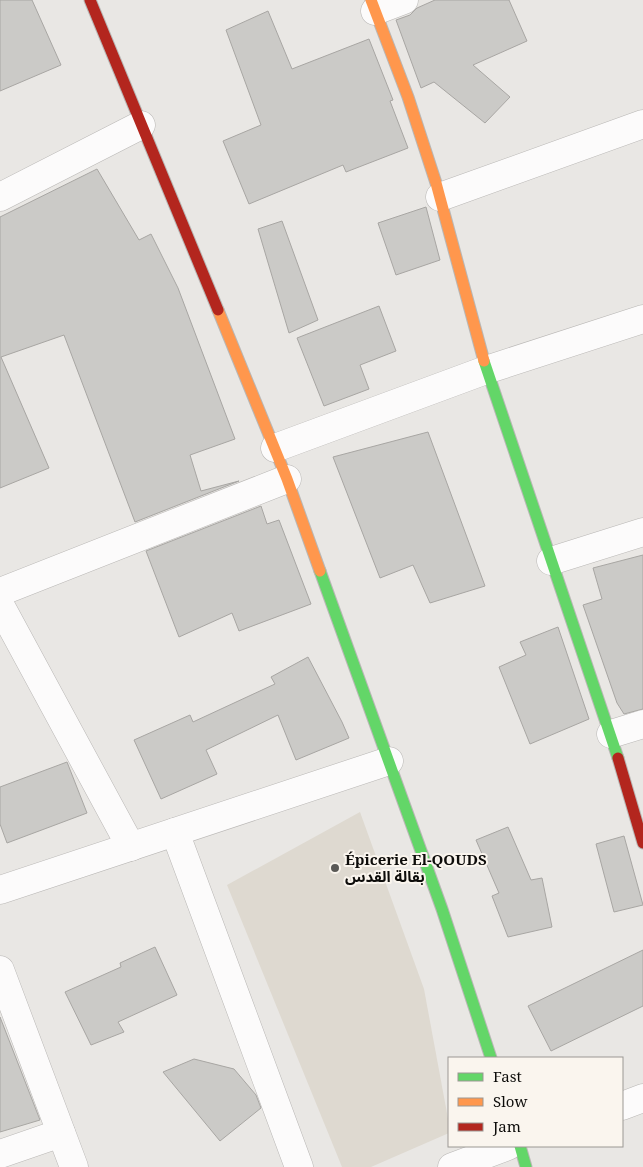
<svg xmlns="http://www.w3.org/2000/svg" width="643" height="1167" viewBox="0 0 643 1167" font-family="'Noto Serif','Noto Sans Arabic',serif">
<rect width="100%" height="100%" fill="#e9e7e4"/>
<polygon fill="#ded9d0" points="360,812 424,989 449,1124 449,1133 371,1167 342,1167 227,885"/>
<g fill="#cbcac7" stroke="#a8a6a3">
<polygon points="0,0 32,0 61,65 0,91"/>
<polygon points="435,0 509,0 527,41 473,65 510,97 485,123 434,82 421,88 396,20 410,15 417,8"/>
<polygon points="268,11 292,69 369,39 393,100 390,101 408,148 346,172 343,165 249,204 223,141 261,125 226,30"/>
<polygon points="97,169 139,240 151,234 178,288 235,439 190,455 201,491 239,481 135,522 64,335 1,357 49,468 0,488 0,217"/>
<polygon points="426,207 440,260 396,275 378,223"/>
<polygon points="282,221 318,320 289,333 258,229"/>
<polygon points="379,306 396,351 360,365 369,389 324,406 297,338"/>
<polygon points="428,432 485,586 430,603 413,565 380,578 333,457"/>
<polygon points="261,506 267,524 279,520 311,604 239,631 232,613 179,637 146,551"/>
<polygon points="643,555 643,709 624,714 617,703 583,605 602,599 593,568"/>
<polygon points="558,627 589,719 530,744 499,667 526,655 520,642"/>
<polygon points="308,657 342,722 349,738 296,760 278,715 206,750 217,774 161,799 134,740 190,715 193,722 275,684 271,677"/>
<polygon points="67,762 87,813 7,843 0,824 0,787"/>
<polygon points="508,827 531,880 542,878 552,927 508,937 492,896 499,893 476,840"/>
<polygon points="624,836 643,905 614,912 596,844"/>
<polygon points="155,947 177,995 118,1022 124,1032 91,1045 65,992 121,967 120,963"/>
<polygon points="643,950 643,1006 551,1051 528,1006"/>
<polygon points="0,1017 40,1120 0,1132"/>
<polygon points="194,1059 234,1069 256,1095 261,1108 220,1141 163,1072"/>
</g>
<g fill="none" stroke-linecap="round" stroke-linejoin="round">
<defs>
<g id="street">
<polyline points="375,11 404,0"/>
<polyline points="0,197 141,125"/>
<polyline points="440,197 643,124"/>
<polyline points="275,448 486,370 643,319"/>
<polyline points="551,561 643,532"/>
<polyline points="0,592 287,479"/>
<polyline points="0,605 131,847"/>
<polyline points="611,734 643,724"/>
<polyline points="175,832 299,1167"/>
<polyline points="0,890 389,761"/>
<polyline points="0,970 74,1167"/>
<polyline points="622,1106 643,1098"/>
<polyline points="0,1154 61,1133"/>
<polyline points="452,1167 508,1146"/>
</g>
<g id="fast">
<polyline points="484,361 618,758"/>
<polyline points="320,571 442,909 491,1058"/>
<polyline points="520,1146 526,1167"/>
</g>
<g id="slow">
<polyline points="371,0 408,97 436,183 484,361"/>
<polyline points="218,310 287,479 320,571"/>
</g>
<g id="jam">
<polyline points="90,0 218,310"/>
<polyline points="618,758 643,843"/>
</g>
</defs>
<use href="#street" stroke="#b9b7b5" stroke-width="29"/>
<use href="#fast" stroke="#b9b7b5" stroke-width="13"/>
<use href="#slow" stroke="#b9b7b5" stroke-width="13"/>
<use href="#jam" stroke="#b9b7b5" stroke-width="13"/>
<use href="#street" stroke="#fcfbfb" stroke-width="28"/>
<use href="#fast" stroke="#63d668" stroke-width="11"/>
<use href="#slow" stroke="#ff974d" stroke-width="11"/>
<use href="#jam" stroke="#b3261e" stroke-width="11"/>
</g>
<circle fill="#5a5956" stroke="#faf5ee" stroke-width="2" cx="335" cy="868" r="5"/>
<g text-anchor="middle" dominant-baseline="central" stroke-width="4" stroke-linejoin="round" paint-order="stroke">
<g font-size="15" font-weight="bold" fill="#0d0c0a" stroke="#faf5ee" text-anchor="start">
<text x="345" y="859">Épicerie El-QOUDS<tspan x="345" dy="17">بقالة القدس</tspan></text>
</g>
</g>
<rect x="448" y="1057" width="175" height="90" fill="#faf5ee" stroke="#9b9893"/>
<rect x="458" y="1073" width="25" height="8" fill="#63d668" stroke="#9b9893"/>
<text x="493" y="1082" font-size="15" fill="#0d0c0a">Fast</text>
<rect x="458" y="1098" width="25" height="8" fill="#ff974d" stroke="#9b9893"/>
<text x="493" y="1107" font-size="15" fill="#0d0c0a">Slow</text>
<rect x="458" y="1123" width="25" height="8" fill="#b3261e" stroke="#9b9893"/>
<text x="493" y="1132" font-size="15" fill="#0d0c0a">Jam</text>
</svg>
